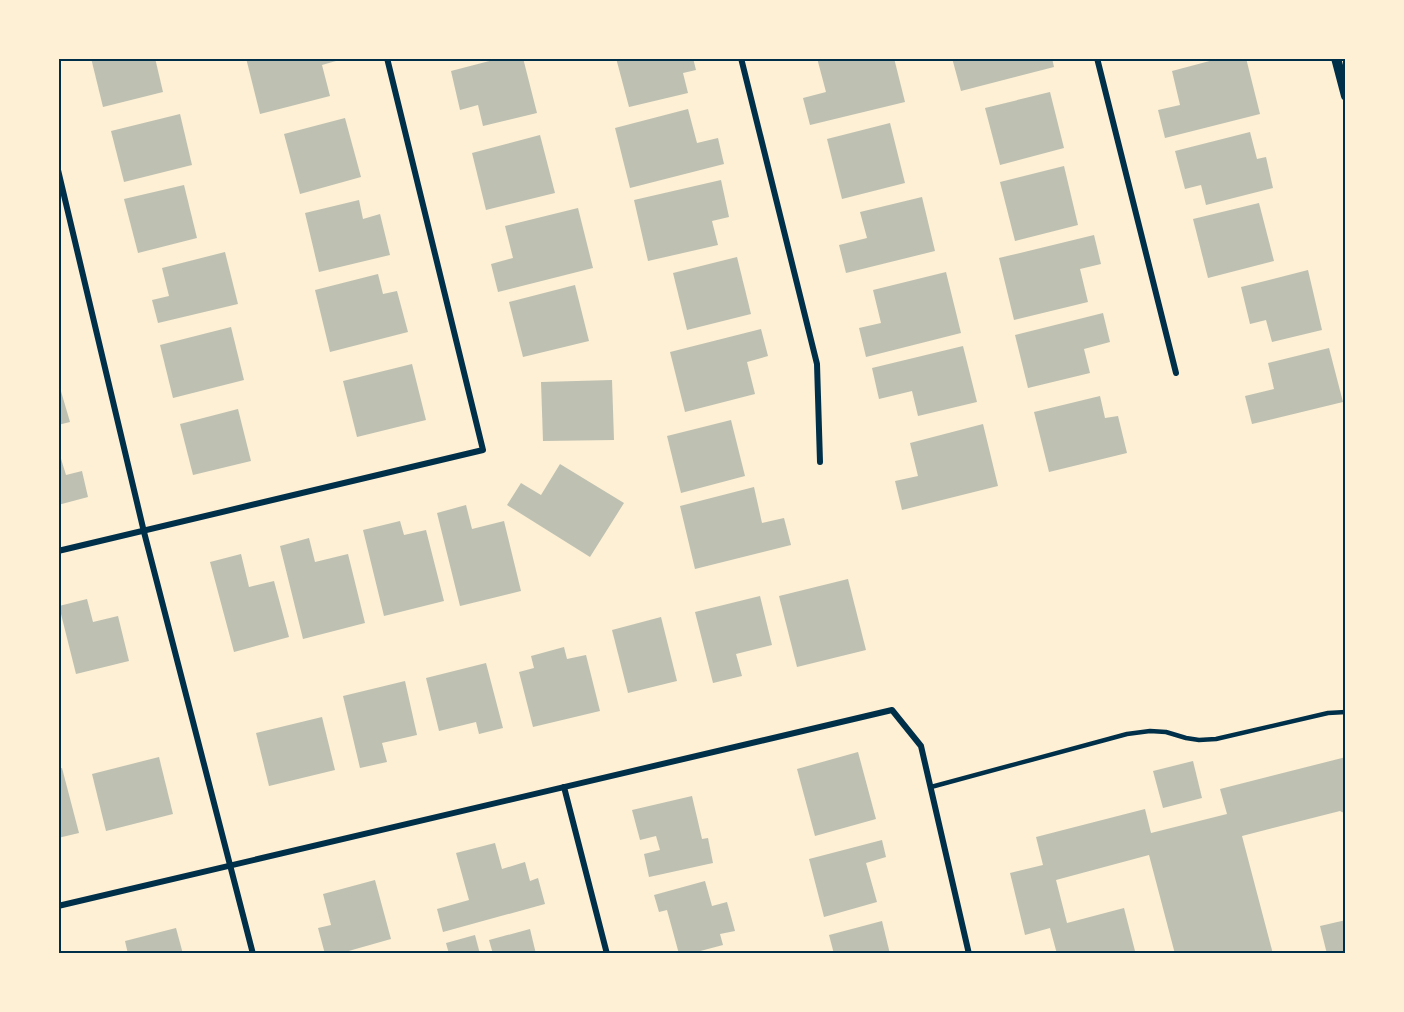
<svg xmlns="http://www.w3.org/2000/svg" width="1404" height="1012" viewBox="0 0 1404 1012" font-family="'Exo 2',sans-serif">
<rect width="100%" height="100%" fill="#fdf0d5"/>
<g fill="#bec0b2">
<polygon points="91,58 155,58 163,92 103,107"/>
<polygon points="246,58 343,58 343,59 322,65 330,96 260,114"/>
<polygon points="501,58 523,58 537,113 483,126 478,105 460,110 451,71"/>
<polygon points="616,58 693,58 696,70 683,73 688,93 629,107"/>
<polygon points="817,58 894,58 905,102 810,125 803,98 826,92"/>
<polygon points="952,58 1052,58 1054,67 961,91"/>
<polygon points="1221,58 1246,58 1260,114 1165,138 1158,110 1180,105 1172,71"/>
<polygon points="1050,92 1064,148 1000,165 985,108"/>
<polygon points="688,109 697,143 718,138 724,164 630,188 615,128"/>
<polygon points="180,114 192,165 124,182 111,131"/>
<polygon points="345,118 361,177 300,194 284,134"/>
<polygon points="890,123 905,183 842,199 827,139"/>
<polygon points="1250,132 1257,159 1266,157 1273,188 1206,205 1201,185 1185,189 1175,151"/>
<polygon points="540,135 555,193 486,210 472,153"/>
<polygon points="1064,166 1078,225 1015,241 1000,182"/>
<polygon points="721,180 729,217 712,221 718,245 648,261 634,200"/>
<polygon points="184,185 197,238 138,253 124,199"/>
<polygon points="922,197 935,251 846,273 839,245 867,238 860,212"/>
<polygon points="359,200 363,219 380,214 390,255 319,272 305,213"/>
<polygon points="1259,203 1274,261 1208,278 1193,219"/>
<polygon points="578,208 593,268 498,292 491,264 513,258 505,226"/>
<polygon points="1094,235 1101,264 1080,269 1088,302 1014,320 999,258"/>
<polygon points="225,252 238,304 158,323 152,300 169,296 162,268"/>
<polygon points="737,257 751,314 687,330 673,273"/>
<polygon points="1308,270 1322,330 1272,342 1266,320 1250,324 1241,287"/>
<polygon points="946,272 961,333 866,357 859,328 881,323 873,290"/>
<polygon points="378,274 383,294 397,291 408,332 330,352 315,290"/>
<polygon points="575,285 589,341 523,357 509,302"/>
<polygon points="1103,313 1110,342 1084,349 1090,373 1028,388 1015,335"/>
<polygon points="231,327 244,380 173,398 160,345"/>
<polygon points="761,329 768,356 747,362 755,394 685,412 670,352"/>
<polygon points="963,346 977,402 918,416 912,391 879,399 872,368"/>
<polygon points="1329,348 1343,402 1252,424 1245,396 1274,389 1268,363"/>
<polygon points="412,364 426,420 357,437 343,381"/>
<polygon points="612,380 614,440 543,441 541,382"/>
<polygon points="58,381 70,422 58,425"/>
<polygon points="1100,396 1105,418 1118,416 1127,453 1049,472 1034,412"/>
<polygon points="238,409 251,461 193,475 180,424"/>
<polygon points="731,420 745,476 681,493 667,436"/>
<polygon points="983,424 998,486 902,510 895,481 918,476 910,443"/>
<polygon points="58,449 66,475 82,471 88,497 58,505"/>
<polygon points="560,464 624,503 590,557 507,505 521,483 541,495"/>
<polygon points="754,487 762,523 784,518 791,545 695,569 680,506"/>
<polygon points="466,505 472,529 504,521 521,591 460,606 437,513"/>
<polygon points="400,521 404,535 426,530 444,601 384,616 363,530"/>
<polygon points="309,538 315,562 348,554 365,623 303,639 280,546"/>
<polygon points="241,554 249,587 274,581 289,637 234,652 210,562"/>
<polygon points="848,579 866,650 797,667 779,596"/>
<polygon points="760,596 772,645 736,654 742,676 713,683 695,612"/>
<polygon points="87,599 93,622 118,616 129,661 76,674 59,606"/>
<polygon points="661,617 677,681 628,693 612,630"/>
<polygon points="564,647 567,659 586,655 600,711 533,727 519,672 534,668 531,656"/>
<polygon points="486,663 503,728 479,734 476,722 439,731 426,678"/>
<polygon points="405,681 417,735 382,743 387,762 360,768 343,696"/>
<polygon points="322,717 335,770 269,786 256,733"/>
<polygon points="858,752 876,819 815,836 797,769"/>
<polygon points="159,757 173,814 106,831 92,774"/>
<polygon points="1346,757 1346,814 1340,811 1242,836 1273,954 1175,954 1149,855 1056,880 1067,923 1124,908 1135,951 1125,954 1057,954 1050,928 1025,935 1010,873 1043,865 1036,837 1145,809 1151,833 1227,814 1220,789"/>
<polygon points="1193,761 1202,798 1163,808 1153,771"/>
<polygon points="62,768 79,833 58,838 58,769"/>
<polygon points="692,796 702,839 708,838 713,863 649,877 644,854 660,850 656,836 640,840 632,810"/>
<polygon points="882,840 886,857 866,863 877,902 824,917 809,859"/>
<polygon points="495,843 502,869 525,862 530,881 538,878 545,904 443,932 437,909 469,900 456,853"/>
<polygon points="375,880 391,939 338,954 325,954 318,928 331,925 323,894"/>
<polygon points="705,881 712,906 727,902 735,931 720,934 723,945 689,954 679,954 667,910 659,912 654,895"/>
<polygon points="1346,920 1346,954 1327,954 1320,926"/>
<polygon points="882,921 890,954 834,954 829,935"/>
<polygon points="176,928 183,954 128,954 125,941"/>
<polygon points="530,929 536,954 493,954 489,940"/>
<polygon points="475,935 480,954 449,954 446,943"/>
</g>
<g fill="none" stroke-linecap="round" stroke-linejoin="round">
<polyline stroke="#003049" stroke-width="4.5" points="931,787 1127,734 1150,731 1166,732 1186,738 1199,740 1216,739 1328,713 1346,712"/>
<g stroke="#003049" stroke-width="6">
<polyline points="741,58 817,364 820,462"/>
<polyline points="1097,58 1176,373"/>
<polyline points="58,170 144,532 253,954"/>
<polyline points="58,551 483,450 387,58"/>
<polyline points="564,787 607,954"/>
<polyline points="58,906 892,710 921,746 969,954"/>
</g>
<polyline stroke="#003049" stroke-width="10" points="1336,58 1346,96"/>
</g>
<rect width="1404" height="1012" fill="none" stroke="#fdf0d5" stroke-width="120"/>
<rect x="60" y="60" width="1284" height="892" fill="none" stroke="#003049" stroke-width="2"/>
</svg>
